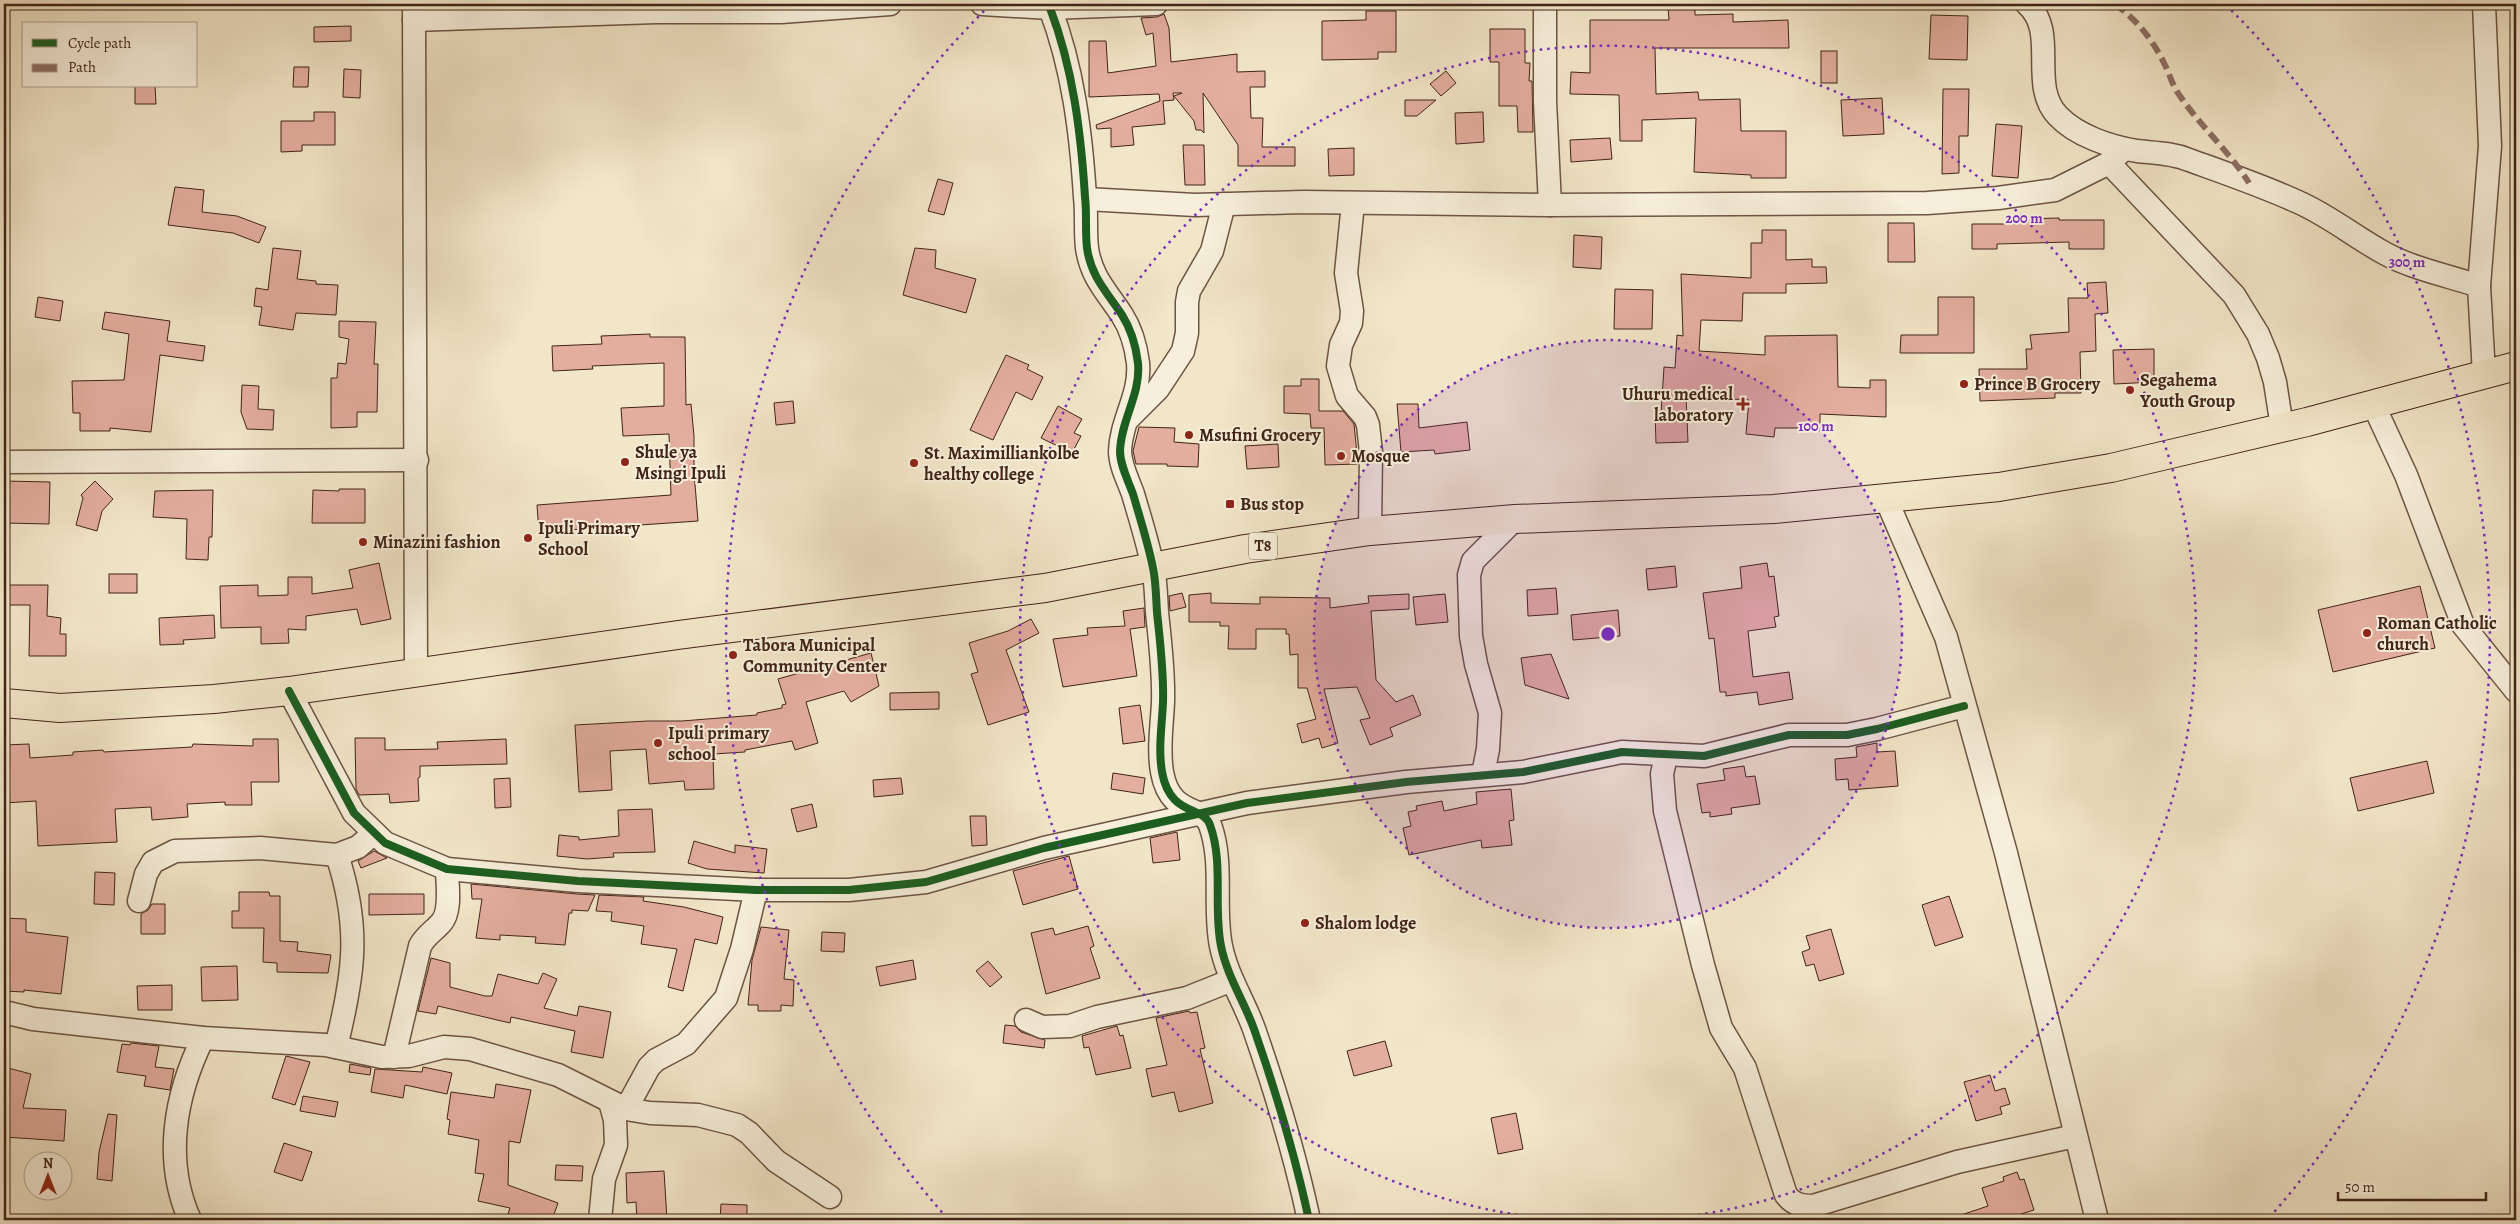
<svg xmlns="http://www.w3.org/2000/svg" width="2520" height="1224" viewBox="0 0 2520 1224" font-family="Alegreya,serif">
<rect width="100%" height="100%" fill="#f2e6c8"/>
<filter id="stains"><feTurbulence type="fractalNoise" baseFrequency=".004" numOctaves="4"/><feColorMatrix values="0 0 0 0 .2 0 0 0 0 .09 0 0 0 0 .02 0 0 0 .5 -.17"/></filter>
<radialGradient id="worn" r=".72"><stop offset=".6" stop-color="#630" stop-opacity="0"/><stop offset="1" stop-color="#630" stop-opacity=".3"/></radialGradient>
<g fill="#e4ae9f" stroke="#412418">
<polygon points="1668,7 1695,7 1695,15 1733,14 1733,22 1788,20 1789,48 1655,48 1656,94 1698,92 1699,100 1740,99 1741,131 1786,131 1786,178 1751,178 1751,175 1694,172 1696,118 1642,120 1642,141 1620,141 1619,95 1570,94 1571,72 1590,73 1590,20 1669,20"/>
<polygon points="1366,11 1396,11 1396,52 1378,52 1378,59 1322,60 1322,21 1366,20"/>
<polygon points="1164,14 1169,28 1171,62 1237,54 1237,72 1265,71 1265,87 1250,87 1251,118 1263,118 1262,147 1295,147 1295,166 1238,166 1238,145 1203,93 1204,133 1201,130 1196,130 1194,121 1174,96 1182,93 1173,93 1174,100 1163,101 1165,124 1132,127 1134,145 1111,147 1111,128 1097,129 1096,125 1160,101 1159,94 1089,97 1089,41 1106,41 1108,73 1156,66 1153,33 1146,35 1141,18 1157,17"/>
<polygon points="1931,15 1968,16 1967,60 1929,59"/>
<polygon points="351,26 351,41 314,42 314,27"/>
<polygon points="1490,29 1525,29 1525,63 1530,63 1529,81 1532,81 1533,132 1518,132 1517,106 1499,106 1499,62 1490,62"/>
<rect x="1821" y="51" width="16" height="32"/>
<polygon points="294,67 309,67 308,87 293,87"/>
<polygon points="344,69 361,70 360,98 343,97"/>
<polygon points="1446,71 1456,83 1441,96 1430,84"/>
<polygon points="135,86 155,86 156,104 135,104"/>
<polygon points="1943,89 1969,89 1968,136 1959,136 1959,173 1942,174"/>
<polygon points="1882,98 1884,134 1843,136 1841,100"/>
<polygon points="1405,100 1436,100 1417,116 1405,116"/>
<polygon points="314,112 335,112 335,145 302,145 302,151 281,152 281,121 314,121"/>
<polygon points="1483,112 1484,142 1456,144 1455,113"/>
<polygon points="1996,124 2022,126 2018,178 1992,176"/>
<polygon points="1610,138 1612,159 1571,162 1570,140"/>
<polygon points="1183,145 1204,145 1205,185 1185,185"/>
<polygon points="1354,148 1354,175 1329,176 1328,149"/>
<polygon points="938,179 953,183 944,215 928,211"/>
<polygon points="175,187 204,190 202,212 237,216 266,227 259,243 233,233 168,225"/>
<polygon points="2059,218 2059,220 2104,220 2104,249 2069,249 2069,242 1997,244 1997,249 1972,249 1972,224 2019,224 2019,219"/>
<polygon points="1888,223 1914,223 1915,262 1888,262"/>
<polygon points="1762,230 1786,230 1786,260 1812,259 1812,267 1826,267 1827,283 1786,284 1786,293 1743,293 1742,321 1701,320 1699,351 1765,355 1765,336 1837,335 1838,387 1870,388 1870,380 1886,380 1886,417 1820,414 1820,428 1775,428 1774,437 1746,434 1749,400 1686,396 1688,442 1656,443 1655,414 1661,414 1664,367 1675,368 1677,335 1683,336 1681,274 1751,278 1751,243 1762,243"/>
<polygon points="1574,235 1602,237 1601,269 1573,267"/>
<polygon points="273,248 301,251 297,279 316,281 316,284 338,285 336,315 296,313 293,330 259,325 262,307 254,306 256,288 268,290"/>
<polygon points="915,248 936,250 935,268 976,279 966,313 903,295"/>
<polygon points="2106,282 2108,313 2095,314 2096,351 2080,352 2081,393 2055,393 2055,398 1980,401 1979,369 2027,369 2026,349 2032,349 2030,335 2069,332 2068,298 2088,298 2087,283"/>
<polygon points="1615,289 1653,290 1652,329 1614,329"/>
<polygon points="38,297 63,301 60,321 35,317"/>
<polygon points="1938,297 1974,297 1974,353 1900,353 1901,335 1938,335"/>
<polygon points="105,312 170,321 167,341 205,346 203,361 160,355 151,432 110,428 110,431 80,431 80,413 73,413 72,381 124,380 129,334 102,329"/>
<polygon points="339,321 376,322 374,364 378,364 377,412 357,412 357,427 331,428 331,378 337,378 338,363 346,364 349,339 339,337"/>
<polygon points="650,334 650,337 685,337 686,405 691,404 694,436 694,472 698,521 539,532 537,505 671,495 669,434 623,436 621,408 664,406 664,363 592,366 593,369 553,371 552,346 602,344 601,336"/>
<polygon points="2154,349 2154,382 2114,384 2113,350"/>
<polygon points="1006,355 1029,365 1027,369 1043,377 1032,400 1016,392 993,440 970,430"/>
<polygon points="1301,379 1319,379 1319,411 1343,411 1354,424 1358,464 1325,465 1324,428 1311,428 1310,414 1284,413 1284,386 1301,386"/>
<polygon points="242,385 259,386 258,409 274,410 273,430 247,429 241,412"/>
<polygon points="793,401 795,423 776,425 774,403"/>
<polygon points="1397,404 1418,404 1419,428 1467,422 1470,450 1435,454 1434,450 1401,452"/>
<polygon points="1058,406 1082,419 1074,433 1081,436 1072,453 1041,438"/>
<polygon points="1139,427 1175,428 1174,442 1199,444 1198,467 1167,466 1167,464 1136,464 1133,451"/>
<polygon points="1278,444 1279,467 1247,469 1245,446"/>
<polygon points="4,481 50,482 49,524 4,523"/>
<polygon points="95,481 113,499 102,511 97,531 76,525 83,498 81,495"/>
<polygon points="339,489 365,489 365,523 312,523 313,490 339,491"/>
<polygon points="213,490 212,537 209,537 208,560 186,559 187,519 153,517 155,491"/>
<polygon points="379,563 391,619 361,625 357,609 306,616 306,630 288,629 289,643 261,644 261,627 221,628 220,586 258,585 258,596 288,595 288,577 312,577 312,594 353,588 349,570"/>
<polygon points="1767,563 1769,577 1774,576 1779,616 1774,617 1776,627 1748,631 1753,677 1789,672 1793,699 1759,705 1757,692 1726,696 1726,692 1720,692 1714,638 1709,639 1703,593 1742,588 1740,567"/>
<polygon points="1675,566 1677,587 1648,590 1646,569"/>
<rect x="109" y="574" width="28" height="19"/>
<polygon points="4,585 48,585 47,616 61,618 60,634 66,634 66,656 29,656 30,605 4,605"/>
<polygon points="2420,586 2435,648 2333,672 2318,610"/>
<polygon points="1556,588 1558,614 1528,616 1527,590"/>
<polygon points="1182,593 1186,607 1170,611 1169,596"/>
<polygon points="1211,593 1211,603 1260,604 1260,597 1330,598 1330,608 1369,603 1368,596 1409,594 1409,609 1371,611 1376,680 1396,702 1413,695 1421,715 1390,728 1393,736 1370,745 1360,720 1370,718 1357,687 1324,689 1338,743 1322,748 1319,738 1302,743 1297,724 1316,719 1307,688 1298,688 1298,654 1290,655 1289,634 1286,634 1286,629 1256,629 1256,649 1228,649 1229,626 1220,626 1220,622 1189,622 1189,595"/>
<polygon points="1445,594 1448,622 1416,625 1413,597"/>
<polygon points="1144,608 1145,627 1130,629 1137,676 1063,687 1053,639 1088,635 1087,628 1125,626 1123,611"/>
<polygon points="1618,610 1620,636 1573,640 1571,615"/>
<polygon points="214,615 215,638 183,640 184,644 160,645 159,618"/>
<polygon points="1031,619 1039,633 1006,650 1029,712 988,725 971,674 978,672 969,643 1008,631"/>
<polygon points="871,653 879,686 851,702 844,691 806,702 818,743 795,750 792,741 745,750 745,752 713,754 714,789 685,790 684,781 649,784 646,749 610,751 612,790 579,792 575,725 648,721 682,721 757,715 757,713 782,708 782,705 786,704 778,679"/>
<polygon points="1551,654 1569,699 1525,685 1521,658"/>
<polygon points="939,692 939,709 890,710 890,693"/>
<polygon points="1140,705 1145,741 1123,744 1119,708"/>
<polygon points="355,738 385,738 385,750 438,749 437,742 506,739 507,764 420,766 420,777 418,778 419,801 390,803 389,794 359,795 356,789"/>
<polygon points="253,739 278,739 279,782 251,782 252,805 225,805 225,802 187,804 188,817 152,820 151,807 115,809 117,842 38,846 36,801 4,803 4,745 29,744 30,758 73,755 73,752 103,750 104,752 192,747 193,744 253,746"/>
<polygon points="1877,743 1877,752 1895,751 1898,786 1849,790 1848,779 1836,780 1835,759 1857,757 1856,747"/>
<polygon points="2427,761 2434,793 2358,811 2350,778"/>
<polygon points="1744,766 1746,777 1755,776 1760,804 1731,808 1732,814 1710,817 1710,812 1702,813 1697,784 1725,780 1723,769"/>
<polygon points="1113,773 1145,778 1143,794 1111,789"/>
<polygon points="510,778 511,807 495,808 494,779"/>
<polygon points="901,778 903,794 874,797 873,780"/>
<polygon points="1511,789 1514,820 1509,821 1512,845 1482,848 1481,840 1409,855 1403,828 1411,826 1408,812 1417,810 1416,806 1442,801 1444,811 1477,804 1476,792"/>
<polygon points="812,804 817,827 797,832 791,809"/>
<polygon points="652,809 655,852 613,853 614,857 587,859 557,856 559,835 579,837 579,840 619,836 618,810"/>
<polygon points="970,816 986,816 987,845 972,846"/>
<polygon points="1177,832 1180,860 1153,863 1150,838"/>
<polygon points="694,841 735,853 735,845 767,849 764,873 707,869 688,863"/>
<polygon points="374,851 387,858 361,868 358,861"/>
<polygon points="1069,856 1078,889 1023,905 1013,871"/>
<polygon points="95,872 115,873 114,905 94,904"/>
<polygon points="471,884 577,894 595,895 588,911 572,910 572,913 569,913 565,945 535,943 536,937 500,935 500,940 476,938 482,899 472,899"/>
<polygon points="239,892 269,892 270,896 280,896 280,941 298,942 297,951 331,955 328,973 277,972 277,963 263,962 264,928 232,928 232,911 239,911"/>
<polygon points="369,894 424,894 424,914 369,915"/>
<polygon points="599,895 644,897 643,901 684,907 723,917 717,944 695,939 683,991 668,987 677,949 641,944 644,926 611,921 612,912 596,911"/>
<polygon points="1949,896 1963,937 1935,946 1922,905"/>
<polygon points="152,904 165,904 165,934 141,934 141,914 148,910"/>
<polygon points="4,918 26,919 26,932 68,937 61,994 24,990 24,992 4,991"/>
<polygon points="1088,926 1094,946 1090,948 1100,978 1046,994 1031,933 1053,928 1055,935"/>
<polygon points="761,927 789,930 784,979 794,980 793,1006 781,1005 781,1011 758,1011 758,1005 748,1005 752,960"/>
<polygon points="1831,929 1844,974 1819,981 1814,964 1806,966 1802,952 1810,949 1806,936"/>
<polygon points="822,932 845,933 844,952 821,951"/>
<polygon points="431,958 450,963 450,987 485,996 492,996 498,974 538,984 543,973 557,979 544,1008 577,1016 579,1006 611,1012 603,1058 571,1052 575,1031 511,1017 510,1023 438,1006 436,1014 418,1011"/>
<polygon points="913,960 916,979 880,986 876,967"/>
<polygon points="988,961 1002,977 990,987 976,971"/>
<polygon points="237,966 238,1000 202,1001 201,967"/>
<polygon points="172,985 172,1010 138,1010 137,986"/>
<polygon points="1189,1011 1190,1013 1197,1012 1205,1048 1200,1049 1213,1103 1179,1112 1174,1092 1152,1097 1146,1069 1167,1065 1156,1018"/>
<polygon points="1005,1025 1015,1026 1021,1032 1045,1040 1044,1048 1003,1043"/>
<polygon points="1117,1026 1120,1036 1123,1035 1131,1068 1096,1075 1089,1047 1084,1048 1082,1036"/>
<polygon points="1385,1041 1392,1066 1354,1076 1347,1051"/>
<polygon points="131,1043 159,1046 155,1067 174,1069 170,1090 144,1086 146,1076 117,1072 122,1044 130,1045"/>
<polygon points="286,1056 310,1062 295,1105 272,1098"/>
<polygon points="350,1064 371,1068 370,1075 349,1072"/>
<polygon points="4,1067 31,1074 23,1108 66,1110 64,1141 4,1137"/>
<polygon points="423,1067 452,1073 447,1094 405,1085 403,1098 371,1092 375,1069 422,1072"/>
<polygon points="1990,1075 1995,1091 2005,1088 2010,1104 2000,1107 2002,1114 1976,1121 1964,1082"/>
<polygon points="496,1084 531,1090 520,1143 509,1141 508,1185 558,1203 552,1220 515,1220 507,1217 510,1208 478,1201 484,1174 475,1173 479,1140 448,1134 450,1120 447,1119 451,1092 494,1098"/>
<polygon points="303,1096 338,1102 335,1117 300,1111"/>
<polygon points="1516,1113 1523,1149 1498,1154 1491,1118"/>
<polygon points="108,1114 117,1115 112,1181 97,1179 99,1152"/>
<polygon points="284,1143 312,1152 302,1181 274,1172"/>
<polygon points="556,1165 583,1166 582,1181 555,1180"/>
<polygon points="664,1171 667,1220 637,1220 636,1202 627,1203 626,1173"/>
<polygon points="2017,1172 2020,1180 2024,1179 2034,1210 2021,1214 2023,1220 1956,1220 1955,1217 1988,1206 1982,1188 2004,1181 2003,1177"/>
<polygon points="721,1204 747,1205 747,1220 720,1220"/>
</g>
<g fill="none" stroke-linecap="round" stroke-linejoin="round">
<defs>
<g id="minor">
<polyline points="414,4 416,674"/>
<polyline points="982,4 1050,8 1156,4"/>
<polyline points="1545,4 1545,101 1550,205"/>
<path d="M2027,4C2059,32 2028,85 2058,116C2077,136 2111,147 2137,151C2155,153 2172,153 2189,160C2225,173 2263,186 2298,202C2330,216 2356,238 2386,254C2414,269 2449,276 2479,286"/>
<path d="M1050,8C1073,68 1081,133 1085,197C1087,214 1085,231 1087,248C1091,277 1107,292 1122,315C1131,329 1136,347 1138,363C1141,394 1121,420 1120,451C1120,465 1128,480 1133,494C1140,518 1148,543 1153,568C1156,582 1156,598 1157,612C1160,642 1164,672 1163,702C1162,726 1158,748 1162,772C1170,817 1203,805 1210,825C1224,863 1213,907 1221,946C1227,976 1244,1001 1254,1029C1276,1092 1295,1155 1309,1220"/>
<polyline points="414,20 656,12 781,12 890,4"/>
<polyline points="2109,163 2234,295 2258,334 2268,358 2275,382 2282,427"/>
<polyline points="1086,199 1195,205 1303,202 1550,205 1927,203 1998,198 2055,190 2109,163 2124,149"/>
<polyline points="1353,203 1346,273 1352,311 1351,323 1341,345 1338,366 1347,396 1365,417 1368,425 1371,452 1370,531"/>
<polyline points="2484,374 2479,286 2490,146 2484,4"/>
<polyline points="2374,406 2406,475 2463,625 2516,691"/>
<polyline points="1128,419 1158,389 1183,351 1187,333 1187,302 1189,291 1212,251 1224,204"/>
<polyline points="4,462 417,460"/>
<polyline points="1886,499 1946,637 2006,853 2097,1220"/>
<polyline points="289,691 354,813 385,843 447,869 578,881 756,890 849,890 926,882 1044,848 1247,803 1406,782 1523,772 1622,752 1704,756 1789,735 1847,735 1877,729 1964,706"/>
<path d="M1666,756L1662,774L1665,811L1703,965L1721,1028L1745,1068L1786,1195C1794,1205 1802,1206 1813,1206L1957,1162L2075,1136"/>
<polyline points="1483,774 1488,749 1490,713 1476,664 1471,636 1469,575 1473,561 1515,519"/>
<polyline points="139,901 146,874 153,862 175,851 260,848 337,855 358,847 374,833"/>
<polyline points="4,1012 33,1019 203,1038 326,1045 382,1057 409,1056 444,1047 470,1049 558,1075 626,1109 650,1113 698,1115 737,1125 749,1133 776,1161 830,1197"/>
<polyline points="1026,1020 1042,1027 1070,1026 1097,1017 1187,998 1232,980"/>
<path d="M336,1047C354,974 361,928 337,855"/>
<path d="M394,1057L420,946C425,936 434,931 441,923C452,911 447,884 447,869"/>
<polyline points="626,1109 649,1067 656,1060 686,1044 726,998 742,949 756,890"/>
<path d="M190,1220C163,1160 175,1095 203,1038"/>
<polyline points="600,1220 604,1179 616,1145 615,1120 610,1102"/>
</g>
<polyline id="highway" points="4,703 60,708 214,699 289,691 678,635 1045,588 1245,549 1370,531 1515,519 1774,509 1999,487 2111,468 2307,422 2516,366"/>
</defs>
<use href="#minor" stroke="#6d5444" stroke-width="25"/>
<use href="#highway" stroke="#412418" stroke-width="30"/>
<use href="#minor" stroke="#f7efdb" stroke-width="22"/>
<use href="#highway" stroke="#f2e6c8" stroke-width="28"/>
<path stroke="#8d6e63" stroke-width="6" stroke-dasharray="12 6" stroke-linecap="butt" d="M2115,4C2138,21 2153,40 2165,65C2170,75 2173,87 2180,96C2201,127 2229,151 2249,183"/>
<defs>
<g id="cycleway">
<path d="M1050,8C1073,68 1081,133 1085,197C1087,214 1085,231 1087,248C1091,277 1107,292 1122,315C1131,329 1136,347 1138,363C1141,394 1121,420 1120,451C1120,465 1128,480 1133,494C1140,518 1148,543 1153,568C1156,582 1156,598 1157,612C1160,642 1164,672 1163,702C1162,726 1158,748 1162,772C1170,817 1203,805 1210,825C1224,863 1213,907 1221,946C1227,976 1244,1001 1254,1029C1276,1092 1295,1155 1309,1220"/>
<polyline points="289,691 354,813 385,843 447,869 578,881 756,890 849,890 926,882 1044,848 1247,803 1406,782 1523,772 1622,752 1704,756 1789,735 1847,735 1877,729 1964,706"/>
</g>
</defs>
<use href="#cycleway" stroke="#f7efdb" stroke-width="11"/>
<use href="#cycleway" stroke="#1b5e20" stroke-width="8"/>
</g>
<circle cx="1608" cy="634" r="294" fill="#7b2cbf" fill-opacity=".12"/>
<g fill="none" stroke="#7b2cbf" stroke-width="2.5" stroke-dasharray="2.5 5">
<circle cx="1608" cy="634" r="294"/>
<path d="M1562 1220A588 588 0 1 1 1654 1220"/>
<path d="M947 1218A882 882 0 0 1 990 5M2226 5A882 882 0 0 1 2269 1218"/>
</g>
<g fill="#8f2418" stroke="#f7efdb" stroke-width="2">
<circle cx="1964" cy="384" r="5"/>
<circle cx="2130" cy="390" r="5"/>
<path d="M1740.5 396.5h5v5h5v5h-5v5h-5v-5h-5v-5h5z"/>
<circle cx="1189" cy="435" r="5"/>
<circle cx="1341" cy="456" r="5"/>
<circle cx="625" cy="462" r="5"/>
<circle cx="914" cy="463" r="5"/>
<rect x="1225" y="499" width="10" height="10" rx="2.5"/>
<circle cx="528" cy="538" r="5"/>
<circle cx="363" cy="542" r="5"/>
<circle cx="2367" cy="633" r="5"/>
<circle cx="733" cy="655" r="5"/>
<circle cx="658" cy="743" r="5"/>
<circle cx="1305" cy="923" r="5"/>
</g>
<g text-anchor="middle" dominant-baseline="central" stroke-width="4" stroke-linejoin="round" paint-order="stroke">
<rect fill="#f7efdb" stroke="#786152" stroke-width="1" x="1249" y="532.5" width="28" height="27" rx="4"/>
<g font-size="16" font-weight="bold" fill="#412418">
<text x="1263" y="546">T8</text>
</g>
<g font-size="18" font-weight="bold" fill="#412418" stroke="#f7efdb" text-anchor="start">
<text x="2140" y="380">Segahema<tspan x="2140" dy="21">Youth Group</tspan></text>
<text x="1974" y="384">Prince B Grocery</text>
<text x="1733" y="394" text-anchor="end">Uhuru medical<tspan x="1733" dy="21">laboratory</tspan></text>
<text x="1199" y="435">Msufini Grocery</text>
<text x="635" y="452">Shule ya<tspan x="635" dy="21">Msingi Ipuli</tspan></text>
<text x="924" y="453">St. Maximilliankolbe<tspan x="924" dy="21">healthy college</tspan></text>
<text x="1351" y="456">Mosque</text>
<text x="1240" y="504">Bus stop</text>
<text x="538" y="528">Ipuli Primary<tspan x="538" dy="21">School</tspan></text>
<text x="373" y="542">Minazini fashion</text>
<text x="2377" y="623">Roman Catholic<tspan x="2377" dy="21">church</tspan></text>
<text x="743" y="645">Tabora Municipal<tspan x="743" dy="21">Community Center</tspan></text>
<text x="668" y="733">Ipuli primary<tspan x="668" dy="21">school</tspan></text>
<text x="1315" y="923">Shalom lodge</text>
</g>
</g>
<circle cx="1608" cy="634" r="8" fill="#7b2cbf" stroke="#f7efdb" stroke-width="2.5"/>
<g font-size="15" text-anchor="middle" font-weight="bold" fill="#7b2cbf" stroke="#f7efdb" stroke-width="4" stroke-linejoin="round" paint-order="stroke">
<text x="2024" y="223">200 m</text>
<text x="2407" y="267">300 m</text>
<text x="1816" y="431">100 m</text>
</g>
<rect width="2520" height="1224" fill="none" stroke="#f2e6c8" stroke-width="20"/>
<rect x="5" y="5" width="2510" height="1214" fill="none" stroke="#412418" stroke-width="2.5"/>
<rect x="10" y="10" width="2500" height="1204" fill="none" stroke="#412418"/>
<rect x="22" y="22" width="175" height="65" fill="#f7efdb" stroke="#ae9e8d"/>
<rect x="32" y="39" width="25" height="8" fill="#1b5e20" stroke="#ae9e8d"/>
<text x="68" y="48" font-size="15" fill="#412418">Cycle path</text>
<rect x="32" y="64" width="25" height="8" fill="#8d6e63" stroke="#ae9e8d"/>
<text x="68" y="72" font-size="15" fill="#412418">Path</text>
<g transform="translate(48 1176)"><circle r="24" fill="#f7efdb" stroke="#ae9e8d"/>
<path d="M0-4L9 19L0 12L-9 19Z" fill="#8f2418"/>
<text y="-8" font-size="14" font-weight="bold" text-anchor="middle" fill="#412418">N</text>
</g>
<path d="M2338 1192v8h148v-8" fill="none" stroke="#412418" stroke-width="2.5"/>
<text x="2345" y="1192" font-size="15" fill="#412418" stroke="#f7efdb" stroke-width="4" paint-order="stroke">50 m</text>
<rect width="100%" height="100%" filter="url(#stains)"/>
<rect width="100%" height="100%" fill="url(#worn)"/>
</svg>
